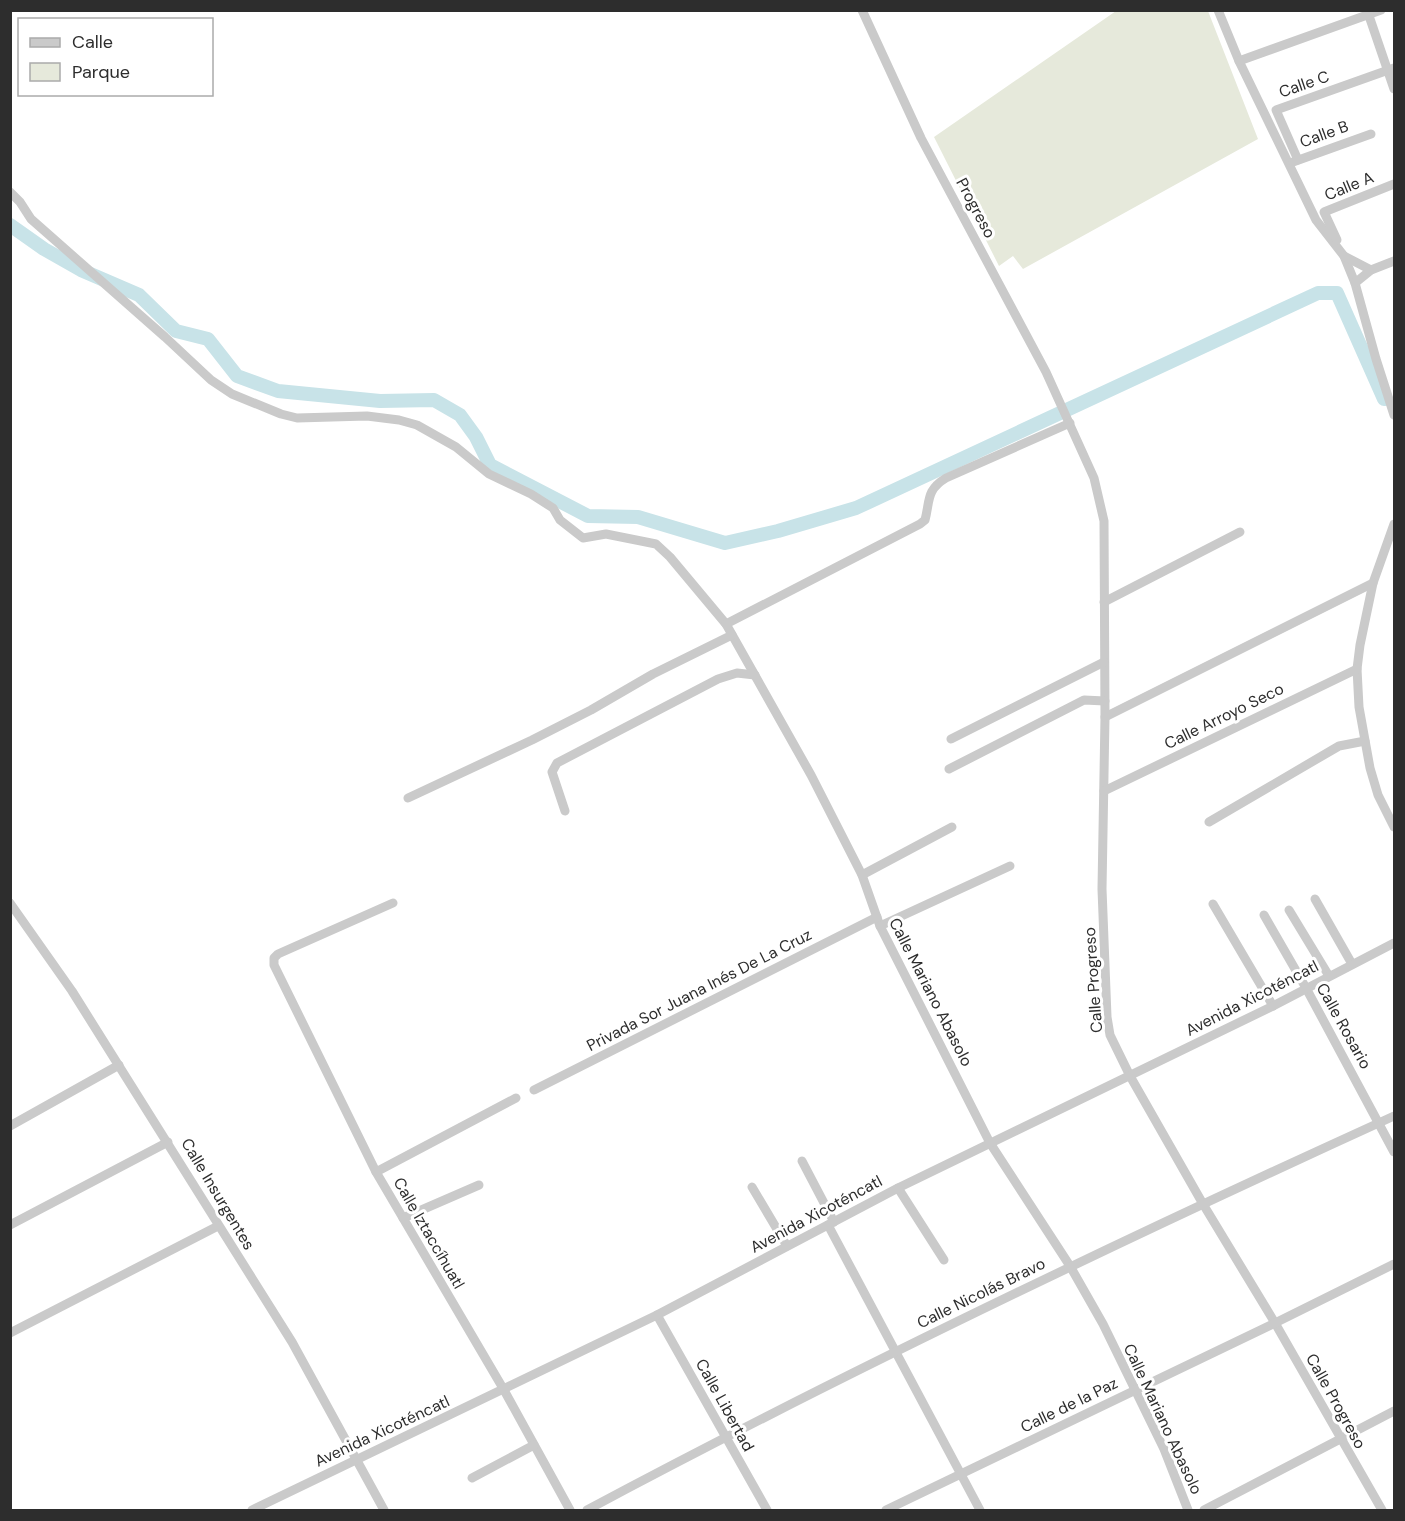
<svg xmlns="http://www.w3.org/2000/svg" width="1405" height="1521" viewBox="0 0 1405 1521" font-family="'DM Sans',sans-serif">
<rect width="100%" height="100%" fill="#fff"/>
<polygon fill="#e6e9db" points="1208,11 1258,139 1023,269 1013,256 999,266 934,137 1116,11"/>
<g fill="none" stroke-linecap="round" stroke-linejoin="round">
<polyline stroke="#c8e3e8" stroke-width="14" points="10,225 44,249 81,270 139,295 176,331 208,339 237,376 278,391 380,401 434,400 460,415 476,437 490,465 588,516 638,517 725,543 778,531 856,508 1318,293 1337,293 1384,399"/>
<g stroke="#cacaca" stroke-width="9">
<polyline points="862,10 921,138 1046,372 1094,478 1104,521 1105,717 1102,889 1107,1017 1110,1035 1130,1076 1203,1204 1275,1323 1382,1510"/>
<polyline points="1218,10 1239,61 1316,220 1344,256 1355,283 1376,359 1394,415"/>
<polyline points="1367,10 1394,89"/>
<polyline points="1239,61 1381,10"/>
<polyline points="1298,160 1276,110 1394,68"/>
<polyline points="1293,162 1371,134"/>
<polyline points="10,192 20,202 31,219 165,337 211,380 232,394 281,414 297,418 367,416 399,420 417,425 456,447 489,474 531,494 553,508 560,520 583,538 606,534 656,544 670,557 726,624 811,775 862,875 880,926 990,1143 1070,1266 1103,1324 1164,1449 1188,1510"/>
<polyline points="1337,240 1324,212 1394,184"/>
<polyline points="1344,256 1371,270"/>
<polyline points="1355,283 1371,270 1394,261"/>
<polyline points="1394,524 1373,583 1360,645 1357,669 1359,707 1370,768 1378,795 1394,827"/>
<polyline points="1104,602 1240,532"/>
<path d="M726,624L920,524L925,520C930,501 926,490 946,478L1070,423"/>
<polyline points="1105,717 1373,583"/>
<polyline points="951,739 1104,662"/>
<polyline points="949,769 1084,700 1105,701"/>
<polyline points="1104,791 1357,669"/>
<polyline points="408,798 532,740 591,710 653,674 732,635"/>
<polyline points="565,811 552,772 557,763 718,679 737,673 755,675"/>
<polyline points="1209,822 1339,746 1365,741"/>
<polyline points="862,875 952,827"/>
<polyline points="1315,899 1352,964"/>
<polyline points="10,903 72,991 292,1342 384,1510"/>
<polyline points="393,903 278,954 274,958 274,965 376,1172 504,1390 570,1510"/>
<polyline points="1213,904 1273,1006"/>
<polyline points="1289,910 1329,976"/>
<polyline points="1264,915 1306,988 1394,1152"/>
<polyline points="880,926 1010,866"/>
<polyline points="534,1090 877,917"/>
<polyline points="10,1126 119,1065"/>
<polyline points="802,1161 834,1222"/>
<polyline points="376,1172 516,1098"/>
<polyline points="752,1187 787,1246"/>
<polyline points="898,1188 944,1260"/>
<polyline points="403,1218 479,1185"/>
<polyline points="10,1225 168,1142"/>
<polyline points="828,1225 980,1510"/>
<polyline points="657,1315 767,1510"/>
<polyline points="10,1333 218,1226"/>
<polyline points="472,1478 534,1445"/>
<polyline points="252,1510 657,1315 898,1188 1273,1006 1394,943"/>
<path d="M587,1510C851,1369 1122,1240 1394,1116"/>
<polyline points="886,1510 1275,1323 1394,1264"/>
<polyline points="1204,1510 1394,1411"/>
</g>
</g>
<g text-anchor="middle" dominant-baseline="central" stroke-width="6" stroke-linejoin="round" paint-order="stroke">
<g font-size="16" fill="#2d2d2d" stroke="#fff">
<text transform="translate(1304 84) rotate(-19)">Calle C</text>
<text transform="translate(1324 134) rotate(-20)">Calle B</text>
<text transform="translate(1349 186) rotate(-22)">Calle A</text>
<text transform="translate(976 208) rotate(62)">Progreso</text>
<text transform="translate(1224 716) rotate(-26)">Calle Arroyo Seco</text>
<text transform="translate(1093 980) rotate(-94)">Calle Progreso</text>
<text transform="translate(699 990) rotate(-27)">Privada Sor Juana Inés De La Cruz</text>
<text transform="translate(931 992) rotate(63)">Calle Mariano Abasolo</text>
<text transform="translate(1252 998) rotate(-27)">Avenida Xicoténcatl</text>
<text transform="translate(1344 1026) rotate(61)">Calle Rosario</text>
<text transform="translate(218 1194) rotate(59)">Calle Insurgentes</text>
<text transform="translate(816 1214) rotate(-28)">Avenida Xicoténcatl</text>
<text transform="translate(429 1233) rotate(60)">Calle Iztaccíhuatl</text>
<text transform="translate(981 1293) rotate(-26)">Calle Nicolás Bravo</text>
<text transform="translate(1336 1401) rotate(61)">Calle Progreso</text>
<text transform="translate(725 1405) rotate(61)">Calle Libertad</text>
<text transform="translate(1069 1405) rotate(-26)">Calle de la Paz</text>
<text transform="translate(1163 1419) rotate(65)">Calle Mariano Abasolo</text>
<text transform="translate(382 1431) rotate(-25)">Avenida Xicoténcatl</text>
</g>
</g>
<rect width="1405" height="1521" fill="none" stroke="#2d2d2d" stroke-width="24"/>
<rect x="18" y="18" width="195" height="78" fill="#ffffff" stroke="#ababab" stroke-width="1.5"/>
<rect x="30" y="38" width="30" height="9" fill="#cacaca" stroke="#ababab" stroke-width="1.5"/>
<text x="72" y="48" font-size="18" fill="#2d2d2d">Calle</text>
<rect x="30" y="63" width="30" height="18" fill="#e6e9db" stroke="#ababab" stroke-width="1.5"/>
<text x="72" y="78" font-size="18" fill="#2d2d2d">Parque</text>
</svg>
